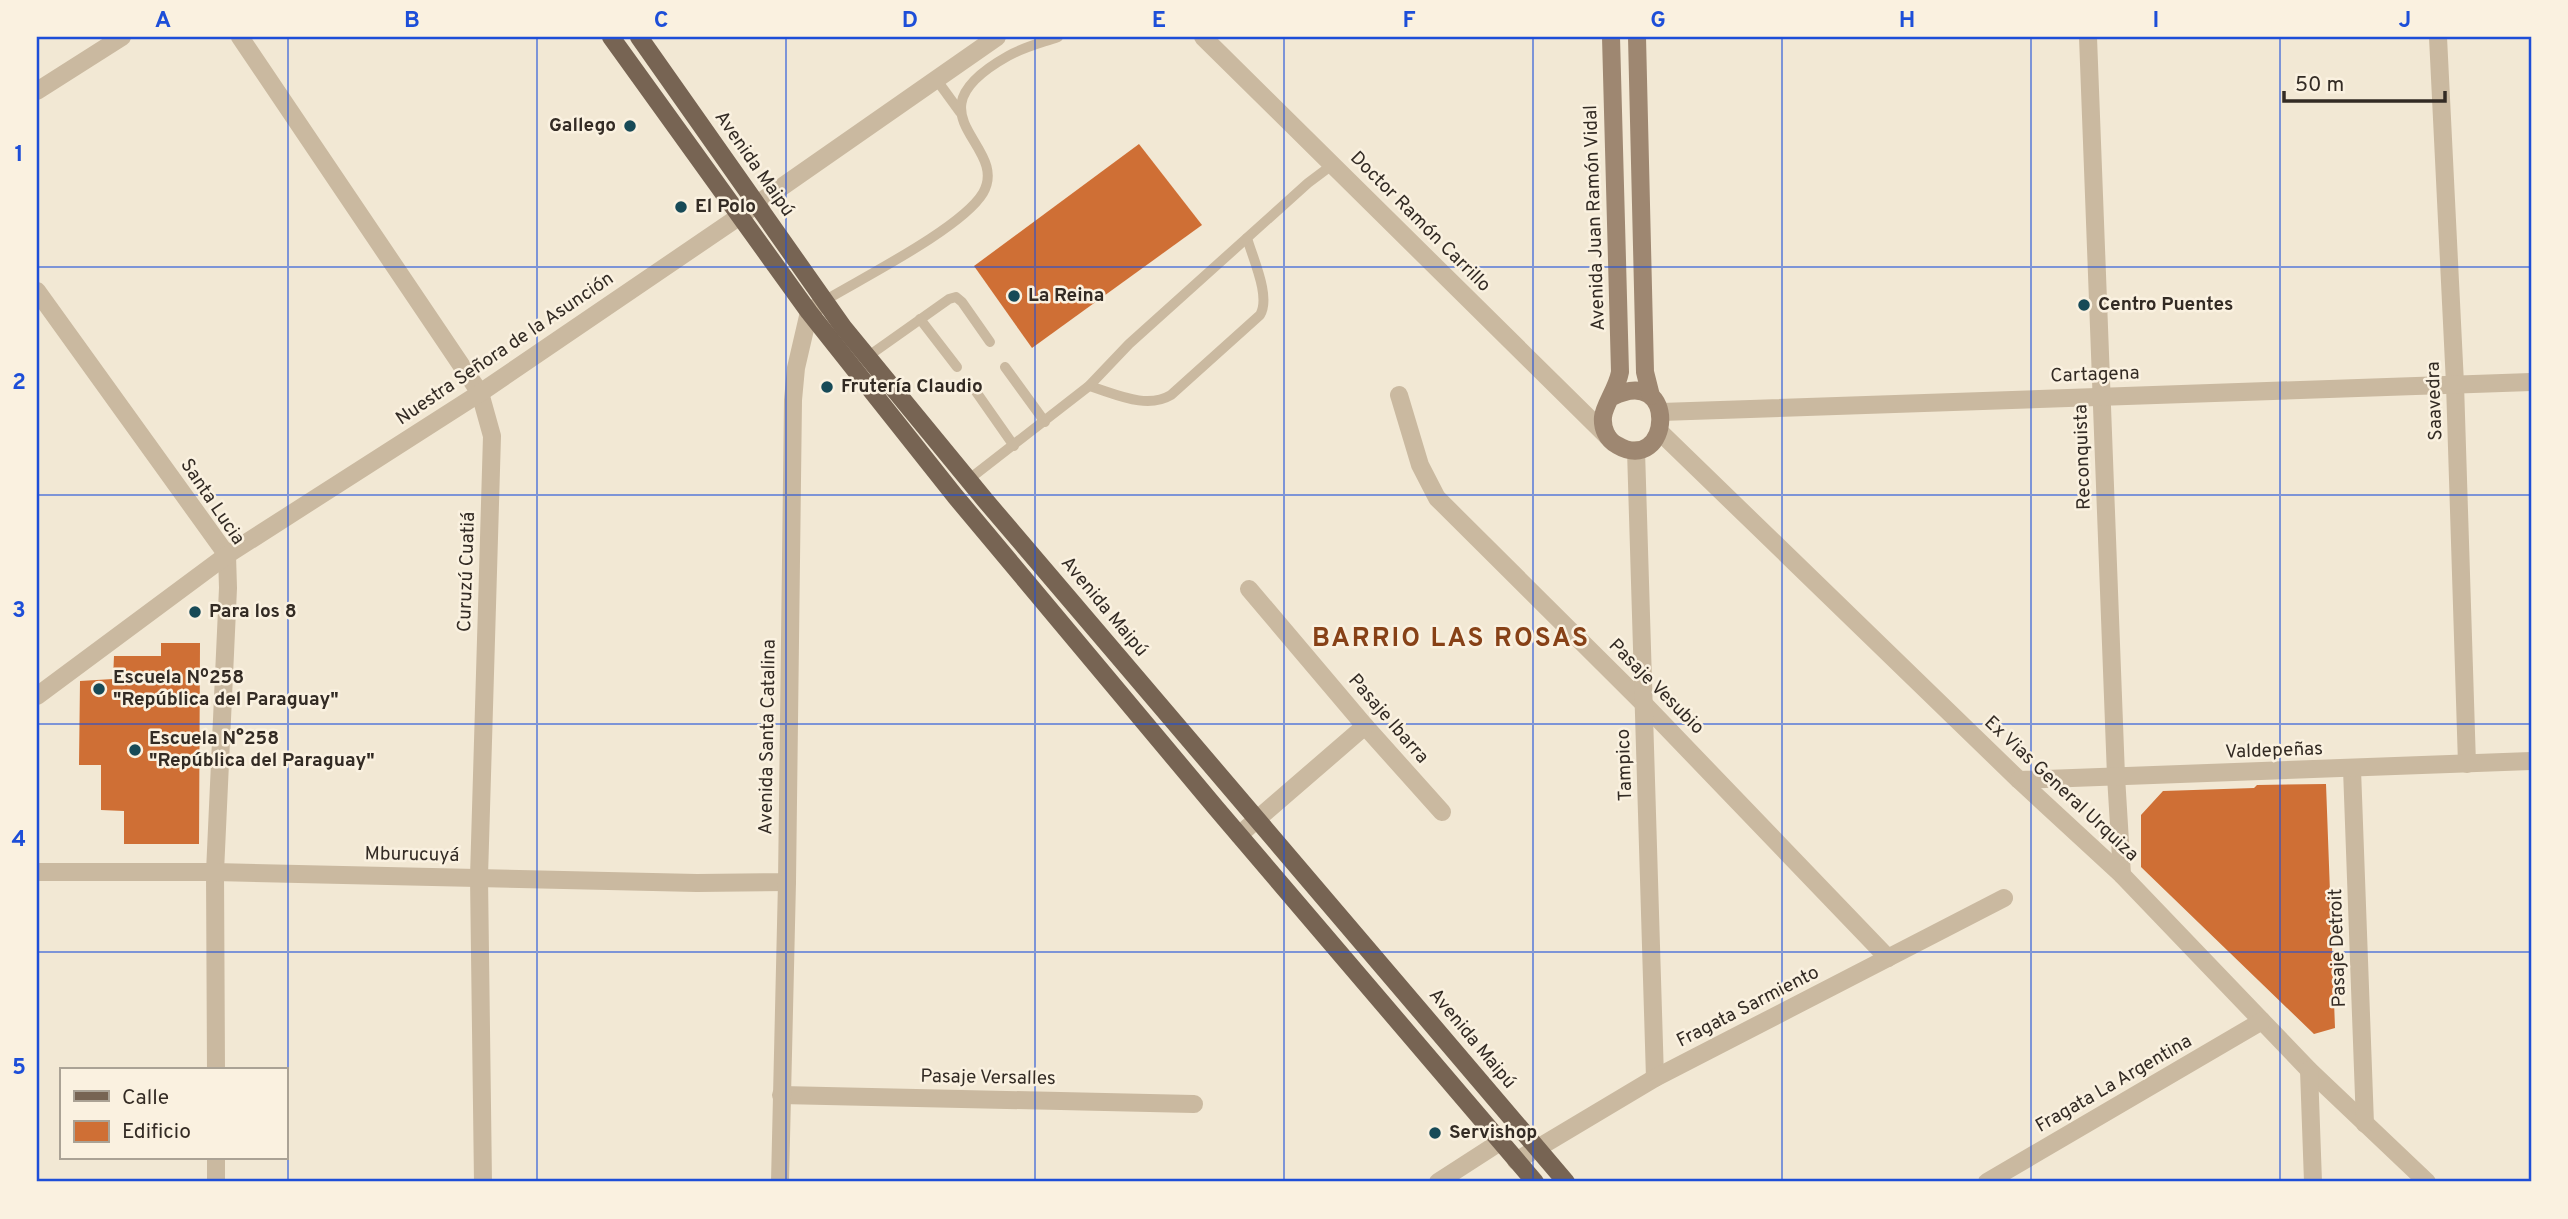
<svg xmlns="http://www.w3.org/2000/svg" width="2568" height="1219" viewBox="0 0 2568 1219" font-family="Overpass,sans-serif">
<rect width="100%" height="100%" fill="#f2e8d4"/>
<g fill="#cf6f35">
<polygon points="1139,144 1202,225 1032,348 974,266"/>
<polygon points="161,643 200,643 199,844 124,844 124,811 101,810 101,765 79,765 80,681 113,679 114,656 161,656"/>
<polygon points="2326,784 2335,1028 2314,1034 2141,867 2141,815 2163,791 2254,788 2257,785"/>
</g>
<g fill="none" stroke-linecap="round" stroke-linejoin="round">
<g stroke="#cab9a0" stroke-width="10">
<polyline points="936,79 960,112"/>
<path d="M824,301C862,278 962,228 983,193C1011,144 903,115 1008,56C1024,47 1041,43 1058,37"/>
<polyline points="920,319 957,367"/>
<polyline points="867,357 949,299 956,297 962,302 990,342"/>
<polyline points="1005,367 1045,422"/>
<polyline points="972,386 1014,446"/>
<path d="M1089,386C1114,393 1146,410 1171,395L1260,315C1271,297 1253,259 1247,238"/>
<polyline points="968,480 1089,386 1129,344 1308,183 1332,165"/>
</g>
<g stroke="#cab9a0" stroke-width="18">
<polyline points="240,37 480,393 492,436 479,877 483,1182"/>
<polyline points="1203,37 1608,437"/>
<polyline points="2088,37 2116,776 2122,875"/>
<polyline points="2438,37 2455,384 2467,764"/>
<polyline points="37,91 122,37"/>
<polyline points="37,291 227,555 228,588 215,872 216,1070"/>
<polyline points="1399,395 1420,465 1437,498 1644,704 1888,958"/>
<polyline points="1660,432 2019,780 2122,875 2309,1070 2427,1182"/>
<polyline points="1636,450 1655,1078"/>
<polyline points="1249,589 1365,726 1442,812"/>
<polyline points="37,696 227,555 480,393 740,216 997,37"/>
<polyline points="2352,769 2365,1124"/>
<polyline points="2019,780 2531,761"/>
<polyline points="1239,835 1365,726"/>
<polyline points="37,872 215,872 697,883 787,882 793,400 796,368 809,312 819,305"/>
<polyline points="2309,1070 2313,1182"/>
<polyline points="781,1095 1194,1104"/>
<polyline points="216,1158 216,1182"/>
<polyline points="1516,1161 1655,1078 2004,898"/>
<polyline points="1438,1182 1500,1142"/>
<polyline points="1987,1182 2262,1021"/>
</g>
<g stroke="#cab9a0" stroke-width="18">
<polyline points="1661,412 2531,382"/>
<polyline points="780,1182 787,882"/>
</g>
<g stroke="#9e8771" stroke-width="18">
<path d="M1611,37L1620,372C1617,389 1604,405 1603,417C1602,428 1607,440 1617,445C1671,477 1680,363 1612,397"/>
<polyline points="1637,37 1645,372 1651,396"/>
</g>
<g stroke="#776453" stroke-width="18">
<polyline points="611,37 809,312 955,496 1216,808 1535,1182"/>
<polyline points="639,37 843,327 985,500 1566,1182"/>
</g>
</g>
<path fill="none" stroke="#1d4ed8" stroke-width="2" stroke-opacity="0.55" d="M288,37V1182M537,37V1182M786,37V1182M1035,37V1182M1284,37V1182M1533,37V1182M1782,37V1182M2031,37V1182M2280,37V1182M37,267H2531M37,495H2531M37,724H2531M37,952H2531"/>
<g fill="#174a57" stroke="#faf1e0" stroke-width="2.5">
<circle cx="630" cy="126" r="7"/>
<circle cx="681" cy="207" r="7"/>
<circle cx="1014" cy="296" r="7"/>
<circle cx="2084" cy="305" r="7"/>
<circle cx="827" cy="387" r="7"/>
<circle cx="195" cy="612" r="7"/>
<circle cx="99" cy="689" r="7"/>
<circle cx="135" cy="750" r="7"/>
<circle cx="1435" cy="1133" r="7"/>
</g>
<g text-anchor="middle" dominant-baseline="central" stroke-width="5" stroke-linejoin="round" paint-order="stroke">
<g font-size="19" font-weight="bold" fill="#332b24" stroke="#faf1e0" text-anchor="start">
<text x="616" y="126" text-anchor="end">Gallego</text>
<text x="695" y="207">El Polo</text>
<text x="1028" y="296">La Reina</text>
<text x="2098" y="305">Centro Puentes</text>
<text x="841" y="387">Frutería Claudio</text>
<text x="209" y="612">Para los 8</text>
<text x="113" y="678">Escuela Nº258<tspan x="113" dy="22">"República del Paraguay"</tspan></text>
<text x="149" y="739">Escuela N°258<tspan x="149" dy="22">"República del Paraguay"</tspan></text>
<text x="1449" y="1133">Servishop</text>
</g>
<g font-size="19" fill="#332b24" stroke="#faf1e0">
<text transform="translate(754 164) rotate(55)">Avenida Maipú</text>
<text transform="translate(1595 218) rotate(-92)">Avenida Juan Ramón Vidal</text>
<text transform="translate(1420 222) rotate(45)">Doctor Ramón Carrillo</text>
<text transform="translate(505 349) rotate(-34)">Nuestra Señora de la Asunción</text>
<text transform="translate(2095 375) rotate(-2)">Cartagena</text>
<text transform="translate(2435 401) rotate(-92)">Saavedra</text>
<text transform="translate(2083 457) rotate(-92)">Reconquista</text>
<text transform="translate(212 502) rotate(56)">Santa Lucia</text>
<text transform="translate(467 572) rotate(-88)">Curuzú Cuatiá</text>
<text transform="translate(1104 607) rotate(50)">Avenida Maipú</text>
<text transform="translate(1656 687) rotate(45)">Pasaje Vesubio</text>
<text transform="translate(1388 719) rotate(49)">Pasaje Ibarra</text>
<text transform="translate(768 737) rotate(-89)">Avenida Santa Catalina</text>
<text transform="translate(2274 751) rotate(-2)">Valdepeñas</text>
<text transform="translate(1625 765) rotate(-92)">Tampico</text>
<text transform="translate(2061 789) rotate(43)">Ex Vias General Urquiza</text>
<text transform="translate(412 855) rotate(1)">Mburucuyá</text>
<text transform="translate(2338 948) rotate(-92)">Pasaje Detroit</text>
<text transform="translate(1748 1007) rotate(-27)">Fragata Sarmiento</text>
<text transform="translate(1472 1039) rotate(50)">Avenida Maipú</text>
<text transform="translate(988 1078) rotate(1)">Pasaje Versalles</text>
<text transform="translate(2114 1084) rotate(-30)">Fragata La Argentina</text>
</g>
<g font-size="26" font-weight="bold" letter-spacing="2" fill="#874117" stroke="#faf1e0">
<text x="1451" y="639">BARRIO LAS ROSAS</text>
</g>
</g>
<rect width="2568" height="1219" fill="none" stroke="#faf1e0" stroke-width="77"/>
<rect x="60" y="1068" width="228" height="91" fill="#faf1e0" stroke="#aaa295" stroke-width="2"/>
<rect x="74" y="1091" width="35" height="10" fill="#776453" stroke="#aaa295" stroke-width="2"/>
<text x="122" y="1104" font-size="21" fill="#332b24">Calle</text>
<rect x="74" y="1121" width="35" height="21" fill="#cf6f35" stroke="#aaa295" stroke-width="2"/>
<text x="122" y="1138" font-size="21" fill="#332b24">Edificio</text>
<path d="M2284 91v10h161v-10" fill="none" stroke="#332b24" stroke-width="3.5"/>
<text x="2295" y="91" font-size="21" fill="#332b24" stroke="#faf1e0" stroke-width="5" paint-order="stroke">50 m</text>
<rect x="38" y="38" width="2492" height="1142" fill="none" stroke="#1d4ed8" stroke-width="2.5"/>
<g font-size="23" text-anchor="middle" font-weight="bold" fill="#1d4ed8">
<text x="163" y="27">A</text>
<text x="412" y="27">B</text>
<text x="661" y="27">C</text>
<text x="910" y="27">D</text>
<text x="1159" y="27">E</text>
<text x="1409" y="27">F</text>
<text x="1658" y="27">G</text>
<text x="1907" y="27">H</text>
<text x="2156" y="27">I</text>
<text x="2405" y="27">J</text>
<text x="19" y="161">1</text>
<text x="19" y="389">2</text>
<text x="19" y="617">3</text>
<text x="19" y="846">4</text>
<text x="19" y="1074">5</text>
</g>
</svg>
